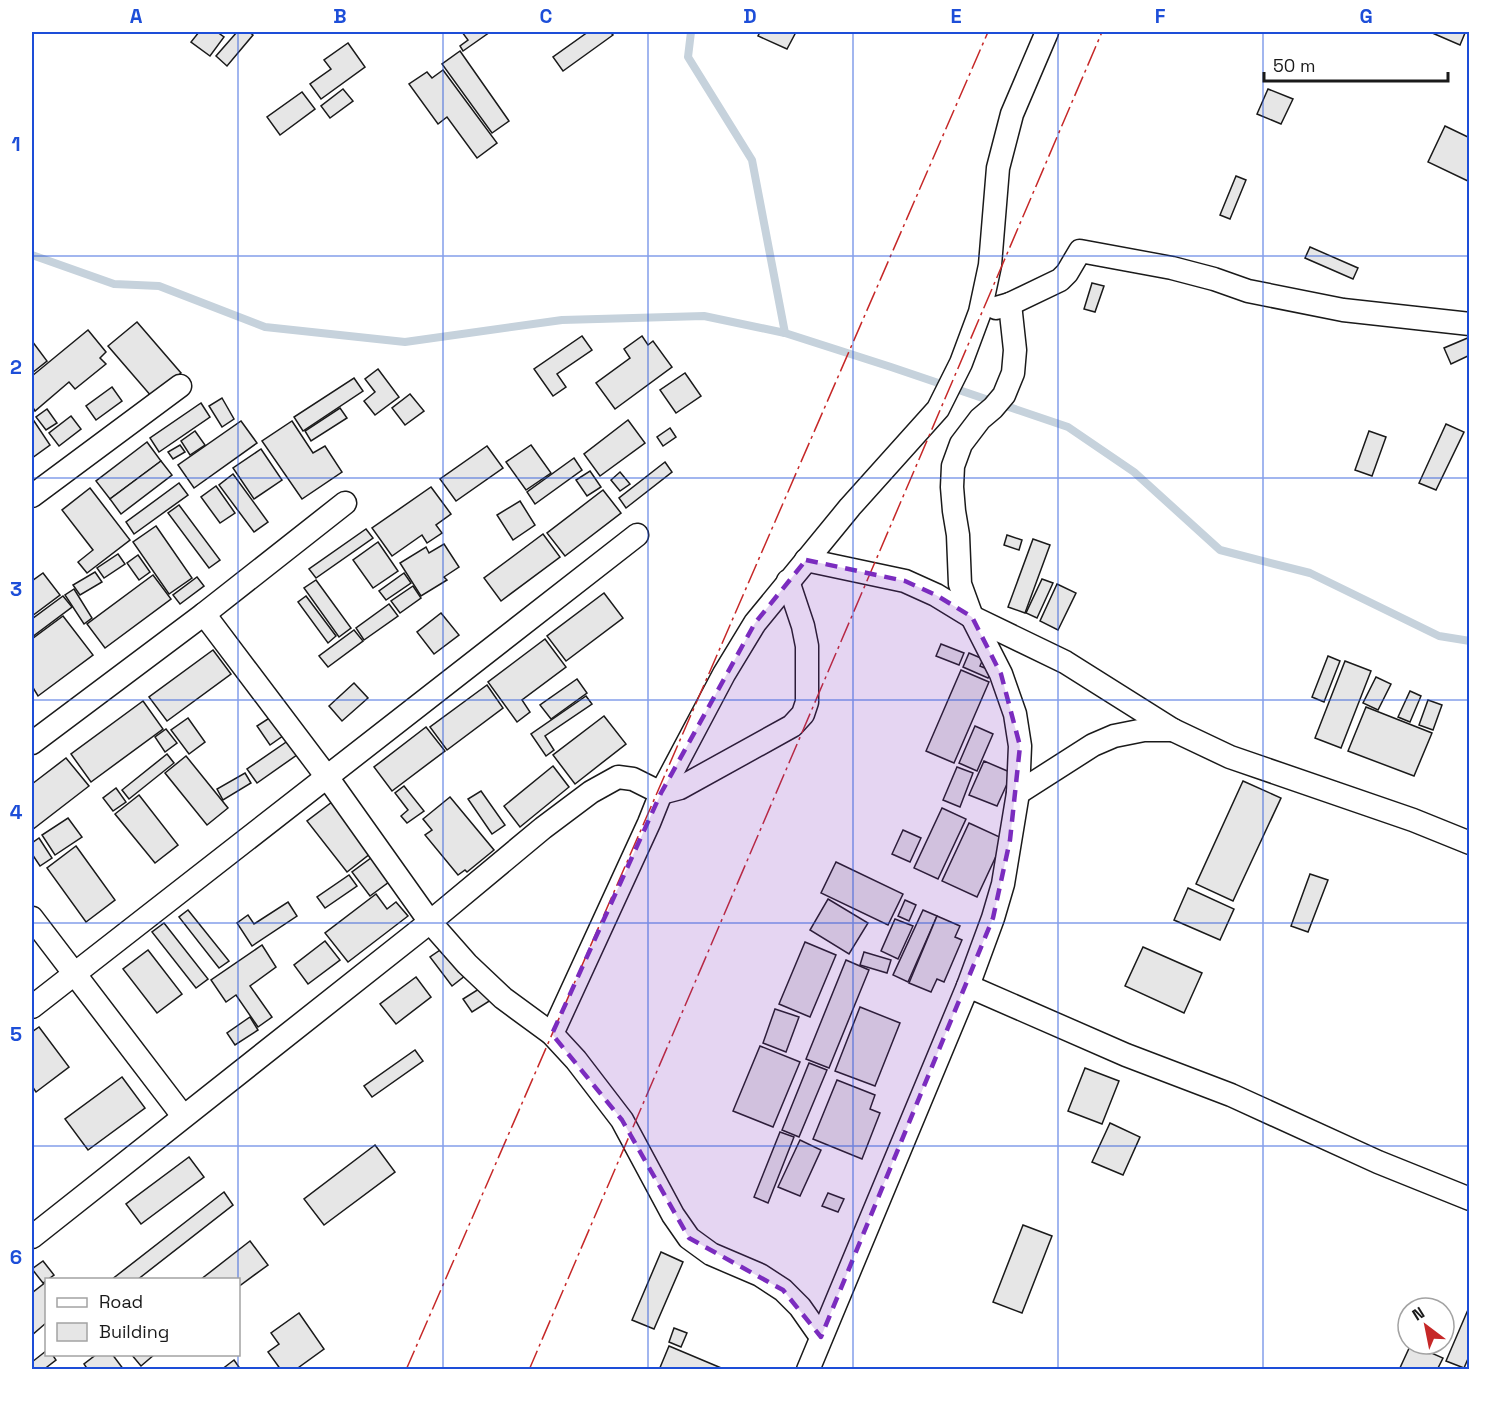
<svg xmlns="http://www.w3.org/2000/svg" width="1501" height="1401" viewBox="0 0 1501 1401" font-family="'Space Grotesk',sans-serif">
<rect width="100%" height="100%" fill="#fff"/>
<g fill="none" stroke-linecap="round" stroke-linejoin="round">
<g stroke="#c6d2dc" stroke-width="8">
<polyline points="691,32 688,57 752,160 785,333"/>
<polyline points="32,255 114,284 159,286 265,327 405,342 562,320 704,316 785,333 891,367 1068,427 1134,472 1220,550 1310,573 1439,636 1470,641"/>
</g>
</g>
<g fill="#e6e6e6" stroke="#1a1a1a" stroke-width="1.5">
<polygon points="199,32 217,32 224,37 210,56 191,42"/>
<polygon points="237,32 249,32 253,35 227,66 216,56"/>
<polygon points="462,32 490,32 463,51 460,46 468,40"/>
<polygon points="588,32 610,32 613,35 563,71 553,57"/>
<polygon points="760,32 796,32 787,49 758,36"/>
<polygon points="1430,32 1461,32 1465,33 1460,45"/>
<polygon points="348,43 365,67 321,99 310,84 331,69 324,60"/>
<polygon points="460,51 509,121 492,133 442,64"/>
<polygon points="443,70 497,143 477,158 447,117 438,124 409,84 427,72 432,78"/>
<polygon points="343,89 353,101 330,118 321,106"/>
<polygon points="1268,89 1293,99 1281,124 1257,114"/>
<polygon points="302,92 315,109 280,135 267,117"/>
<polygon points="1445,126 1470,138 1470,182 1428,162"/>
<polygon points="1236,176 1246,180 1230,219 1220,215"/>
<polygon points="1310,247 1358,268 1353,279 1305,258"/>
<polygon points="1092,283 1104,286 1095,312 1084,309"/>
<polygon points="137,322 181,373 152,397 108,346"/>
<polygon points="88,330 106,352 100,358 106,364 75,389 69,382 35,411 32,406 32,376"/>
<polygon points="582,336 592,350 557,374 566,387 553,396 534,369"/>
<polygon points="642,336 648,345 653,341 672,367 615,409 596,383 630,358 624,349"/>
<polygon points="1470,337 1470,355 1451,364 1444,348"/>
<polygon points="32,341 47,361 32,373"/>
<polygon points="378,369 399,397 375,415 364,401 375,392 365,379"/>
<polygon points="685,373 701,396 676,413 660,390"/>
<polygon points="354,378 363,391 303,431 294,417"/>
<polygon points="112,387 122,401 96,420 86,406"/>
<polygon points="410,394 424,411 405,425 392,408"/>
<polygon points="222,398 234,419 222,427 209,406"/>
<polygon points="201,403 210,417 159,452 150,438"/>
<polygon points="340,408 347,418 311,441 305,431"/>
<polygon points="47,409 57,423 46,430 36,417"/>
<polygon points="71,416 81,429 59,446 49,433"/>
<polygon points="32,418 50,445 32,458"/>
<polygon points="628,420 645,443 600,476 584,454"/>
<polygon points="241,421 257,443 194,488 178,465"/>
<polygon points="292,421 313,453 325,446 342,472 302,499 262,441"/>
<polygon points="1446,424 1464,432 1436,490 1419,483"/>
<polygon points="670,428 676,437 663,446 657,437"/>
<polygon points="195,431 205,445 190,455 181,441"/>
<polygon points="1369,431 1386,437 1372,476 1355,470"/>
<polygon points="147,442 161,461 110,499 96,481"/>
<polygon points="180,445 185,452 173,459 168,452"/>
<polygon points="531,445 551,473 526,490 506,462"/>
<polygon points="487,446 503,468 456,501 440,479"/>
<polygon points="261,449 282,480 254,499 233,468"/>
<polygon points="574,458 582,470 535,504 527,492"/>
<polygon points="161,461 172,475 121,514 110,499"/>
<polygon points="665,462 672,472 626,508 619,498"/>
<polygon points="590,471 601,487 587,496 576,480"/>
<polygon points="620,472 630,484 620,491 611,480"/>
<polygon points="233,474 268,522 254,532 219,485"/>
<polygon points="179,483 188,495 134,534 126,522"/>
<polygon points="216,486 235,513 220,523 201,497"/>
<polygon points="431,487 451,514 436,525 442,533 427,543 422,535 392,556 372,528"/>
<polygon points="90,488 130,540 87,573 78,562 93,550 62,510"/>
<polygon points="603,490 621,513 565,556 547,533"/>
<polygon points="520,501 535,525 513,540 497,515"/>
<polygon points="179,505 220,560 209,568 168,513"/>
<polygon points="156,526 192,578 169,594 133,542"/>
<polygon points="366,529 373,538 316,578 309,569"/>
<polygon points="543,534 560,557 501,601 484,578"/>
<polygon points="1007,535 1022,540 1019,550 1004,545"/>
<polygon points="1033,539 1050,545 1025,613 1008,607"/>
<polygon points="378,542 398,571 373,588 353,560"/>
<polygon points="444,544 459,567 444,577 447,580 421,596 400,563 426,547 429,553"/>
<polygon points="118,554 125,564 104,578 97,568"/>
<polygon points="138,555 150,572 139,580 127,563"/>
<polygon points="95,572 102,582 80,595 73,585"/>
<polygon points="43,573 60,595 32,616 32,581"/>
<polygon points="404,573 411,583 386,600 379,591"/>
<polygon points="153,575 171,599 105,648 87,624"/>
<polygon points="197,577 204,586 180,604 173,595"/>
<polygon points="1042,579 1053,583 1037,618 1026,613"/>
<polygon points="316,580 351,628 339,637 304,588"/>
<polygon points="1057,584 1076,593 1058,630 1040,621"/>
<polygon points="413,586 421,598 400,613 391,601"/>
<polygon points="74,589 92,618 84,624 65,595"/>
<polygon points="604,593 623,618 566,661 547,636"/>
<polygon points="63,596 72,607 32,637 32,619"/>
<polygon points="306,596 336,636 328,643 298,602"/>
<polygon points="389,604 398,616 364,640 356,628"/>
<polygon points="441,613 459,635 434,654 417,632"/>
<polygon points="63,616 93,655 38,696 32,686 32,639"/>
<polygon points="354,630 363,641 328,667 319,656"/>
<polygon points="545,639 566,667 522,700 530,712 517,722 488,682"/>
<polygon points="941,644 964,653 959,665 936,656"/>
<polygon points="213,650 231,674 167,721 149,697"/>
<polygon points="969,653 983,659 980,666 992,671 988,678 963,667"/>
<polygon points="1328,656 1340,661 1324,702 1312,697"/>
<polygon points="1345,661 1371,671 1341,748 1315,738"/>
<polygon points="961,670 989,682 954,763 926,751"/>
<polygon points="1376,677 1391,684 1378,710 1363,703"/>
<polygon points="577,679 587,693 551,719 540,705"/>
<polygon points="354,683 368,698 342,721 329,706"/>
<polygon points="487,685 503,708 447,750 430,727"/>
<polygon points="1410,691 1421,696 1410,722 1398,717"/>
<polygon points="586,696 592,704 545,736 554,750 546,756 531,734"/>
<polygon points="1428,700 1442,705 1433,730 1419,725"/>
<polygon points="143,701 163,729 91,782 71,754"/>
<polygon points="1366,707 1432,733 1414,776 1348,751"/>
<polygon points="274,715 287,733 270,745 257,726"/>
<polygon points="604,716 626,744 575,784 553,755"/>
<polygon points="188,718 205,742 189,754 171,730"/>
<polygon points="975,726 993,734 977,771 959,763"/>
<polygon points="426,727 445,751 392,791 374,767"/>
<polygon points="166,729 177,743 165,752 155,737"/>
<polygon points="295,736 304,750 257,783 247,769"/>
<polygon points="167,754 174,763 129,799 122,790"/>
<polygon points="186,756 228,808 207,825 165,773"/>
<polygon points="66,758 89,786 32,830 32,784"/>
<polygon points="984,761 1012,773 997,806 969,795"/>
<polygon points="553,766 569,787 520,827 504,806"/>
<polygon points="957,767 973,773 960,807 943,800"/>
<polygon points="245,773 251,783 223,800 217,789"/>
<polygon points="1243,781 1281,798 1233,901 1196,884"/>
<polygon points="404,786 424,811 407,823 401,816 408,810 395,793"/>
<polygon points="116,788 126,802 113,811 103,798"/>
<polygon points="481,791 505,825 492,834 468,799"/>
<polygon points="139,795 178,845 155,863 115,814"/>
<polygon points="450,797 494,850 467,872 465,870 458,875 425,835 432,830 423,819"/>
<polygon points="332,802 371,853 347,872 307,821"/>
<polygon points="942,808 966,819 938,879 914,868"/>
<polygon points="68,818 82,837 55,855 42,835"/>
<polygon points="969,823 1004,839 977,897 942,881"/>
<polygon points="903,830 921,838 910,862 892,854"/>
<polygon points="39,838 52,858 40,866 32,854 32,843"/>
<polygon points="76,846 115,900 86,922 47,868"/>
<polygon points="375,855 393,879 370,896 352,872"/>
<polygon points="836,862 903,894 888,925 821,893"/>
<polygon points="1310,874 1328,880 1308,932 1291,926"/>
<polygon points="349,875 357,886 325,908 317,897"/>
<polygon points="1188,888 1234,909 1220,940 1174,920"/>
<polygon points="376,894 387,909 396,902 408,916 348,962 325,933"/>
<polygon points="828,899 868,923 849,954 810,930"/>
<polygon points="905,900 916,905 909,921 898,916"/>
<polygon points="288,902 297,916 252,946 237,923 248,915 254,924"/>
<polygon points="188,910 229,961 219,968 179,917"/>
<polygon points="923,910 937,916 908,982 893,975"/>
<polygon points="937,916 960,926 955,937 962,940 944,982 937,979 931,992 909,983"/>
<polygon points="895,919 913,926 898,959 881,951"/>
<polygon points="164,923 208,979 196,988 152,932"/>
<polygon points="325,941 340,960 308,984 294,965"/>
<polygon points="805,942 836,955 810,1017 779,1004"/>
<polygon points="262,945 276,967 250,986 272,1017 258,1027 236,995 226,1002 211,980"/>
<polygon points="446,946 466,975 452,986 430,957"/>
<polygon points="1143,947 1202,973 1184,1013 1125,986"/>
<polygon points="148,950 182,994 157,1013 123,969"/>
<polygon points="864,952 891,960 887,973 860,965"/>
<polygon points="846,960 869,970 829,1068 806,1059"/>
<polygon points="416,977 431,997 396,1024 380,1004"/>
<polygon points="482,987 491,1000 472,1012 463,999"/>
<polygon points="860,1007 900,1023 875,1086 835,1071"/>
<polygon points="775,1009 799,1017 786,1052 763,1043"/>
<polygon points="250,1017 258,1030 235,1045 227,1033"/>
<polygon points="39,1027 69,1067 36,1092 32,1086 32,1032"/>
<polygon points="760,1046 800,1062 773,1127 733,1111"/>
<polygon points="415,1050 423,1061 372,1097 364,1086"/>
<polygon points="809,1063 827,1070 799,1137 782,1130"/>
<polygon points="1085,1068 1119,1081 1102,1124 1068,1111"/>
<polygon points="122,1077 145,1108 88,1150 65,1119"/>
<polygon points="837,1080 875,1095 870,1109 880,1113 862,1159 813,1139"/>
<polygon points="1110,1123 1140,1137 1123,1175 1092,1162"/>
<polygon points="780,1132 794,1137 768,1203 754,1197"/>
<polygon points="800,1140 821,1150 800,1196 778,1187"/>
<polygon points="375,1145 395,1172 324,1225 304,1199"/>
<polygon points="189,1157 204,1177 141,1224 126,1204"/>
<polygon points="224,1192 233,1205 137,1280 111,1280"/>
<polygon points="828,1193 844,1199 838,1212 822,1206"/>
<polygon points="1023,1225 1052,1236 1022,1313 993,1302"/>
<polygon points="250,1241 268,1265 238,1287 238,1280 200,1280"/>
<polygon points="661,1252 683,1262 654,1329 632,1320"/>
<polygon points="43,1261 54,1275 43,1283 32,1269"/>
<polygon points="46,1282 46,1323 32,1335 32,1290 33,1292"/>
<polygon points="1470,1305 1470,1354 1464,1368 1446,1361"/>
<polygon points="299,1313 324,1349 295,1370 281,1370 268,1352 279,1344 271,1333"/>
<polygon points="674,1328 687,1333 681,1347 669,1342"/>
<polygon points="1411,1344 1443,1358 1437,1370 1399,1370"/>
<polygon points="669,1346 726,1370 659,1370"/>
<polygon points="46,1351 46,1354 52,1354 56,1360 43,1370 32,1370 32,1362"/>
<polygon points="97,1354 112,1354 124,1370 88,1370 84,1364"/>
<polygon points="131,1354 155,1354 141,1366"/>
<polygon points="234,1360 241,1370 221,1370"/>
</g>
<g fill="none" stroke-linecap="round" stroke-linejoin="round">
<defs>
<g id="minor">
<polyline points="996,308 1010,304 1060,280 1067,273 1080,251 1172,268 1214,279 1248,291 1343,310 1470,324"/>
<polyline points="32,496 180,386"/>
<polyline points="806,560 905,581 936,595 972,617 1065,662 1173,730 1230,757 1413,820 1470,843"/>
<polyline points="204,614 327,777 430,922 467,964 503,998 552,1034 576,1060 622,1120 673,1215 689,1238 711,1254 760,1275 783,1290 800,1307 821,1337"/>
<polyline points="32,743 204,614 345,503"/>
<polyline points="1018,793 1093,745 1114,736 1144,730 1173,730"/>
<polyline points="32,918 183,1116"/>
<polyline points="968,986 993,918 1003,884 1018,793 1020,746 1015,714 1001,674 972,617 960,584 958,535 954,511 952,487 953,466 961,444 980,419 993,408 1004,395 1013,373 1015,350 1010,304"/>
<polyline points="32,1007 637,535"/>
<polyline points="552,1034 649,823 661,793 724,674 755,623 850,507 938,409 961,363 980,312 990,265 998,168 1012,114 1047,32"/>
<polyline points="32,1237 430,922 543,828 591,792 618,777 633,779 661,793 680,788 792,726 803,714 807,702 807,646 803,626 788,581"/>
<polyline points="808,1370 968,986 1126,1055 1231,1095 1378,1162 1470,1199"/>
</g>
</defs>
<use href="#minor" stroke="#1a1a1a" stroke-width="25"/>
<use href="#minor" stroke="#fff" stroke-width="22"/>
<g stroke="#c62828" stroke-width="1.5" stroke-dasharray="21 4.5 3 4.5" stroke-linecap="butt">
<polyline points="406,1370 988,32"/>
<polyline points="529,1370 1102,32"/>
</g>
</g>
<path fill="#7b2cbf" fill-opacity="0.2" stroke="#7b2cbf" stroke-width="4.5" stroke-dasharray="12 8" stroke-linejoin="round" d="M806,560L905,581L936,595L972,617L1001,674L1020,746L1010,840L993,918L821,1337L783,1290L689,1238L622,1120L552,1034L661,793L755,623Z"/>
<path fill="none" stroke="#1d4ed8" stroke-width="1.5" stroke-opacity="0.55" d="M238,32V1280M443,32V1370M648,32V1370M853,32V1370M1058,32V1370M1263,32V1370M32,256H1470M32,478H1470M32,700H1470M32,923H1470M32,1146H1470M238,1354V1370"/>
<rect width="1501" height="1401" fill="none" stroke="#ffffff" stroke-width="66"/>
<rect x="45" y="1278" width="195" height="78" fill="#ffffff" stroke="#a3a3a3" stroke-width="1.5"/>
<rect x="57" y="1298" width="30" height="9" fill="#ffffff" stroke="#a3a3a3" stroke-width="1.5"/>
<text x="99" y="1308" font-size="18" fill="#1a1a1a">Road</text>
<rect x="57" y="1323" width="30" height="18" fill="#e6e6e6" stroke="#a3a3a3" stroke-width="1.5"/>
<text x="99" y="1338" font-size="18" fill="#1a1a1a">Building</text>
<g transform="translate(1426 1326) rotate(328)"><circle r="28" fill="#ffffff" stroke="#a3a3a3" stroke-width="1.5"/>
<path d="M0-4.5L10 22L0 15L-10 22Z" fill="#c62828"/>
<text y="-9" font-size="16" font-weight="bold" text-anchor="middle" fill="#1a1a1a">N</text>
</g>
<path d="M1264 72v9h184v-9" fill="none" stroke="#1a1a1a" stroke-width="3"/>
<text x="1273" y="72" font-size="18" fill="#1a1a1a" stroke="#ffffff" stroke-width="4.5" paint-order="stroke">50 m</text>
<rect x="33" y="33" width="1435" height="1335" fill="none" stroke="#1d4ed8" stroke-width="2"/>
<g font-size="20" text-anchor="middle" font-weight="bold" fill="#1d4ed8">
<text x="136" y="23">A</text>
<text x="340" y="23">B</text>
<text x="546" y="23">C</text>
<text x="750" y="23">D</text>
<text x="956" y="23">E</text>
<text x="1160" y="23">F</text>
<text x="1366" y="23">G</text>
<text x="16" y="151">1</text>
<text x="16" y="374">2</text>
<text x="16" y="596">3</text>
<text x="16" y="819">4</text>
<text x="16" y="1041">5</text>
<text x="16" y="1264">6</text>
</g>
</svg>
